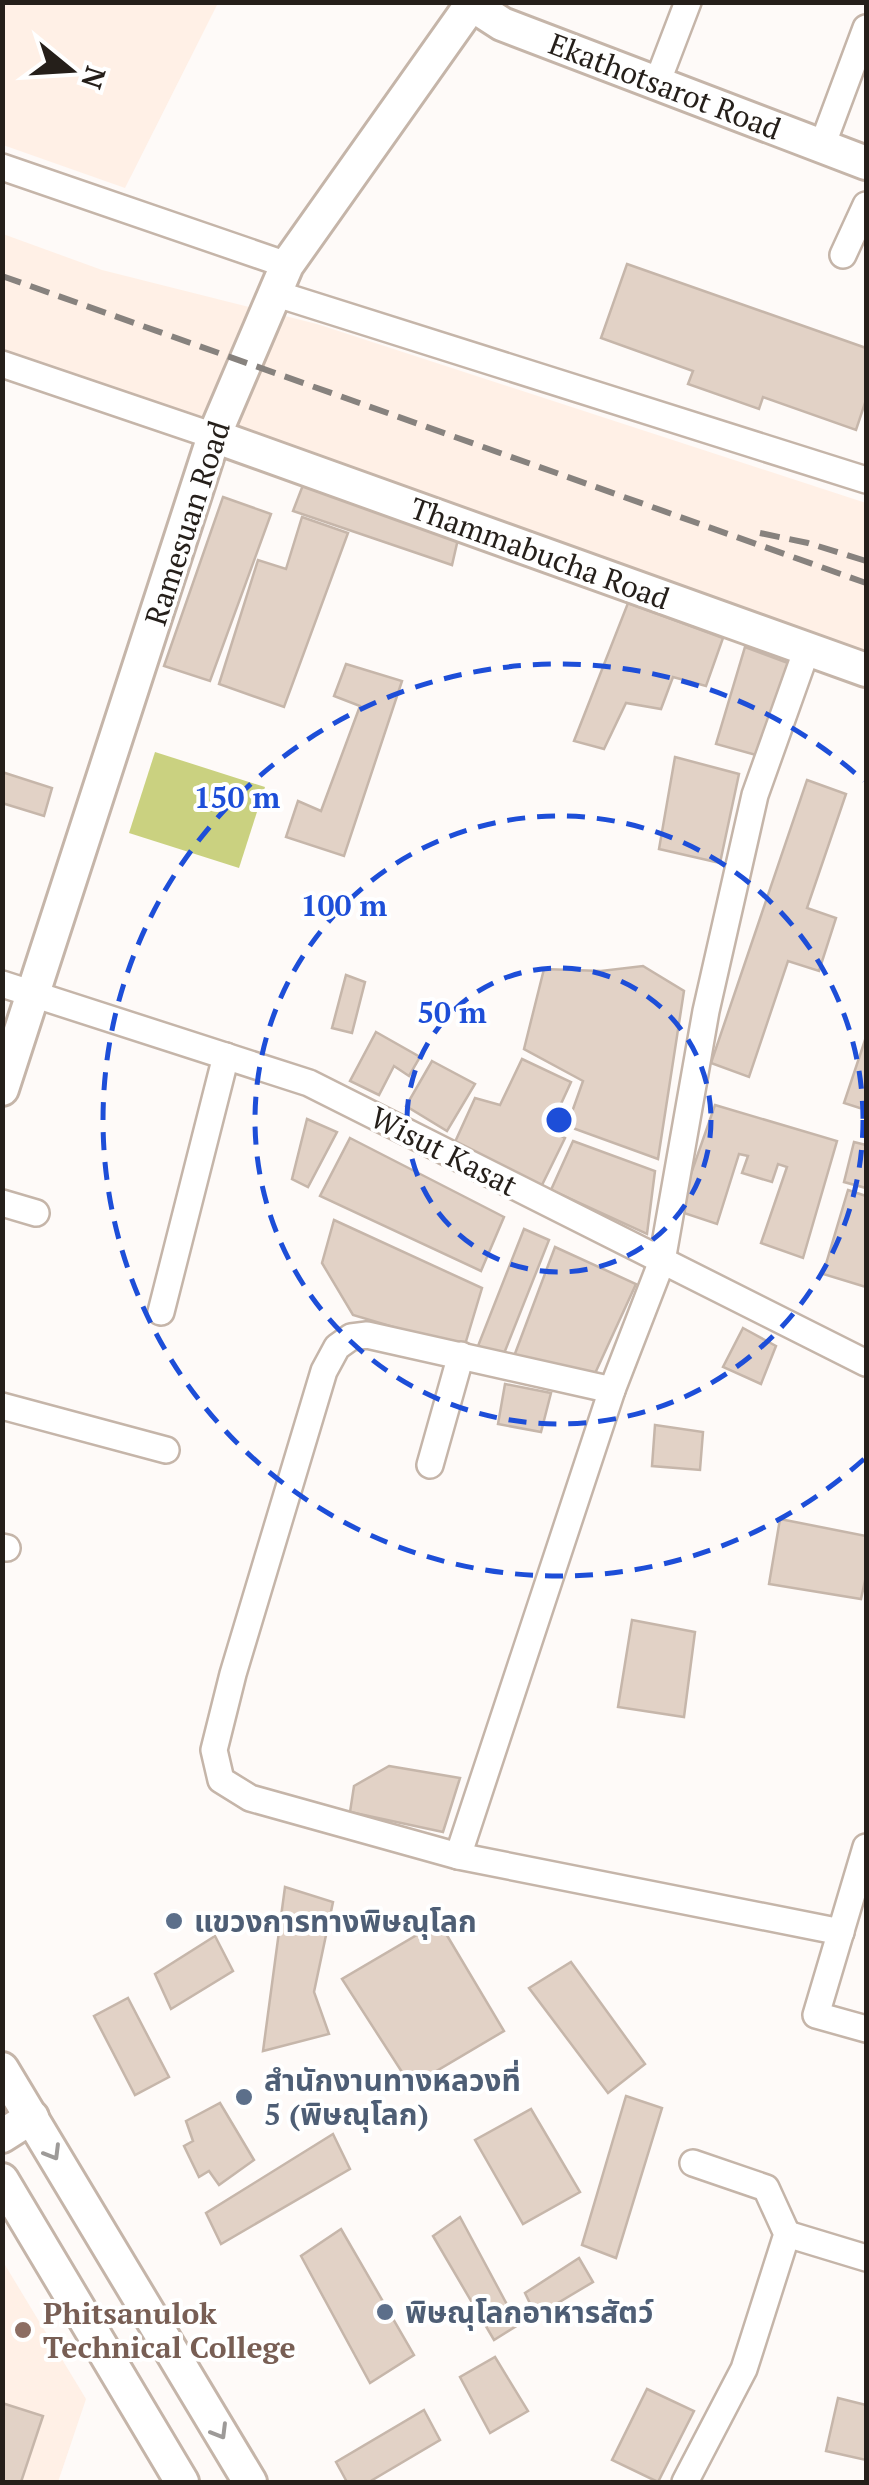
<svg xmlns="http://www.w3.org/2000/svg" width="869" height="2485" viewBox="0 0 869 2485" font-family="'PT Serif','Noto Sans Thai',serif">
<rect width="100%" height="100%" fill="#fefaf8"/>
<g fill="#fff0e6">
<polygon points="3,2 218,3 125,188 3,145"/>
<polygon points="3,234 102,270 317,324 866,503 866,653 280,442 3,351"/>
<polygon points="2,2260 86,2399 58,2482 3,2482"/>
</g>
<polygon fill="#cad180" points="155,752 265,787 239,868 129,833"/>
<g fill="#e2d2c6" stroke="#c6b6aa" stroke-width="2.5">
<polygon points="627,264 866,348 866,400 856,430 763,397 759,409 688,384 693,371 601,338"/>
<polygon points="303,485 458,539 452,565 293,511"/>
<polygon points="223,497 271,514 210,681 164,666"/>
<polygon points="302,517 348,533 284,707 219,684 258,560 286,569"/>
<polygon points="628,603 723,638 706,686 673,677 661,709 626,703 604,749 574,741"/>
<polygon points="745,647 788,663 756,755 716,744"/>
<polygon points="346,664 402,681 344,856 286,837 298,801 321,811 360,706 334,696"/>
<polygon points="675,757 739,774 720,863 659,849"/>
<polygon points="2,772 52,788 44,816 2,803"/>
<polygon points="807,780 846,794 807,908 836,918 819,971 788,961 749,1077 711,1063"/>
<polygon points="643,966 684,991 658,1159 567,1126 583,1081 524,1049 544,969 601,971"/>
<polygon points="346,975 365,982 352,1033 332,1028"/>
<polygon points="376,1032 420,1057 409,1076 394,1066 379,1095 350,1081"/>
<polygon points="866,1037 866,1110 844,1103"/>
<polygon points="522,1059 571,1082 549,1130 565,1138 540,1189 455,1142 475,1098 500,1105"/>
<polygon points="432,1061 475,1084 447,1131 406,1106"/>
<polygon points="715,1105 837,1141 803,1258 761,1243 787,1167 778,1164 772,1182 742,1173 748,1156 739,1154 717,1224 678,1211"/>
<polygon points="307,1119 337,1132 308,1187 292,1179"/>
<polygon points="350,1138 504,1217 481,1271 320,1196"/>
<polygon points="573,1141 655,1171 647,1234 551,1190"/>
<polygon points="854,1142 866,1145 866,1188 844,1182"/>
<polygon points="848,1190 866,1196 866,1287 823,1274"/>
<polygon points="334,1220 482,1288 464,1348 353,1315 322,1263"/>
<polygon points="524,1229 549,1240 503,1356 478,1346"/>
<polygon points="555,1247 636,1284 592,1380 513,1359"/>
<polygon points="743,1328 776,1346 761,1384 723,1367"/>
<polygon points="505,1384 551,1393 541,1432 498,1424"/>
<polygon points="655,1425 703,1432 700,1470 652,1466"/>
<polygon points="780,1519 866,1536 866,1576 861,1599 769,1584"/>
<polygon points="632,1620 695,1632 684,1717 618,1707"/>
<polygon points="389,1766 460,1778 443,1832 350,1812 354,1786"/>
<polygon points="285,1887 333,1902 314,1992 329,2034 263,2051"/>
<polygon points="439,1922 504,2031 411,2086 342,1979"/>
<polygon points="215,1936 233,1971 171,2009 155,1974"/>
<polygon points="571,1962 645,2064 608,2093 529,1988"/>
<polygon points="128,1998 169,2077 135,2095 94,2016"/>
<polygon points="626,2096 662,2108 616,2258 582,2245"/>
<polygon points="220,2103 254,2160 219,2185 209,2171 199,2177 184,2146 193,2141 186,2121"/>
<polygon points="531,2109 580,2192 523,2224 475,2140"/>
<polygon points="333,2134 350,2169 221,2244 206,2213"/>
<polygon points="460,2217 518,2325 494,2340 433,2236"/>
<polygon points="341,2229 414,2355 370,2383 301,2256"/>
<polygon points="579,2258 593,2282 536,2316 525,2293"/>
<polygon points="495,2357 528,2411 490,2433 460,2377"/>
<polygon points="647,2389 694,2411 658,2482 612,2460"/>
<polygon points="838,2398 866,2405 866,2460 826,2451"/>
<polygon points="2,2403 43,2416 21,2482 2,2482"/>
<polygon points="424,2410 440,2440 369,2482 347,2482 336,2462"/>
</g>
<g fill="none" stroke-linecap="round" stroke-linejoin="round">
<defs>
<g id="minor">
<polyline points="657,83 688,2"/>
<polyline points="822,146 866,28"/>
<polyline points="2,167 287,265"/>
<polyline points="843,255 866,205"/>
<polyline points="274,293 866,480"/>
<polyline points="2,364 214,436"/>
<polyline points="2,984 309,1083 866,1363"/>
<polyline points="2,1203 36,1213"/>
<polyline points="161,1312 226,1056"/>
<polyline points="612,1390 367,1335 351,1337 337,1347 324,1371 233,1674 214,1750 221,1780 250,1798 458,1856 841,1932"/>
<polyline points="2,1406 166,1450"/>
<polyline points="430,1465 461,1355"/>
<polyline points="2,1547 7,1548"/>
<polyline points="866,1847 816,2015 866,2029"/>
<polyline points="458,1856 612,1390 662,1261 706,1011 755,795 807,649"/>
<polyline points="787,2234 866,2258"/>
<polyline points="685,2482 744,2369 787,2234 766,2188 693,2163"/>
</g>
<g id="major">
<polyline points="468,2 502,24 866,163"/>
<polyline points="214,436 866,670"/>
<polyline points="2,1089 214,436 287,265 471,5"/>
<polyline points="2,2069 250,2482"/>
<polyline points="2,2136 32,2117"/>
<polyline points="2,2180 182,2482"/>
</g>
</defs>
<use href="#minor" stroke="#c5b5a9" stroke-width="30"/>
<use href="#major" stroke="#c5b5a9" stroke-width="38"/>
<use href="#minor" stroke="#fff" stroke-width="25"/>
<use href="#major" stroke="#fff" stroke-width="32"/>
<g stroke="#87827e" stroke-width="6" stroke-dasharray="20 10" stroke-linecap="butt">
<polyline points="2,276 866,583"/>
<polyline points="760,533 808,543 866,561"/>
</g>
</g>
<defs><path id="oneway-chevron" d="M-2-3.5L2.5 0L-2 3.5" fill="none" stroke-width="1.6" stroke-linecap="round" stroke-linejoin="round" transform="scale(2.5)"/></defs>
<g stroke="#9d9a98">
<use href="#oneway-chevron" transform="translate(53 2153) rotate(59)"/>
<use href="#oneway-chevron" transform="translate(220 2432) rotate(59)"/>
</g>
<g fill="none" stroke="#1d4ed8" stroke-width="5" stroke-dasharray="18 12">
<circle cx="559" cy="1120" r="152"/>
<circle cx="559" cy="1120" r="304"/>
<path d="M864 1459A456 456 0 1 1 864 781"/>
</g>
<g fill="#5c6f8a" stroke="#fff" stroke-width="4">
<circle cx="174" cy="1921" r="10"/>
<circle cx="244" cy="2097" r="10"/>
<circle cx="385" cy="2312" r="10"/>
</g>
<circle fill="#8d6e63" stroke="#fff" stroke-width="4" cx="23" cy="2330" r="10"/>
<g text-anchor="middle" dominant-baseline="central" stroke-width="8" stroke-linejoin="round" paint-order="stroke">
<g font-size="30" fill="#251f1a" stroke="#fff">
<text transform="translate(665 86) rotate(21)">Ekathotsarot Road</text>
<text transform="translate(187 523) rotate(-72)">Ramesuan Road</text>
<text transform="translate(540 553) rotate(20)">Thammabucha Road</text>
<text transform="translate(444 1151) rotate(27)">Wisut Kasat</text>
</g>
<g font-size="30" font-weight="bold" fill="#4e5e75" stroke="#fff" text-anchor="start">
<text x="194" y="1921">แขวงการทางพิษณุโลก</text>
<text x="264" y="2080">สำนักงานทางหลวงที่<tspan x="264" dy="34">5 (พิษณุโลก)</tspan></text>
<text x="405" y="2312">พิษณุโลกอาหารสัตว์</text>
</g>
<g font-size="30" font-weight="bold" fill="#785e54" stroke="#fff" text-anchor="start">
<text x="43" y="2313">Phitsanulok<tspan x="43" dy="34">Technical College</tspan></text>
</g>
</g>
<circle cx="559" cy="1120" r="15" fill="#1d4ed8" stroke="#fff" stroke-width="5"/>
<g font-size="30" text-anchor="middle" font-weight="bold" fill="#1d4ed8" stroke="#fff" stroke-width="8" stroke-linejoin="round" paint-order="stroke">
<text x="237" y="808">150 m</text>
<text x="344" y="916">100 m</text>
<text x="452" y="1023">50 m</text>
</g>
<rect width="869" height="2485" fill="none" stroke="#251f1a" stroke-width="10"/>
<g transform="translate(70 70) rotate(108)" stroke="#ffffff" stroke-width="8" paint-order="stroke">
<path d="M0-8L18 38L0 25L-18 38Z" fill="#251f1a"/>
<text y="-15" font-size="28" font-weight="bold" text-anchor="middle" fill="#251f1a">N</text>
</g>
</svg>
